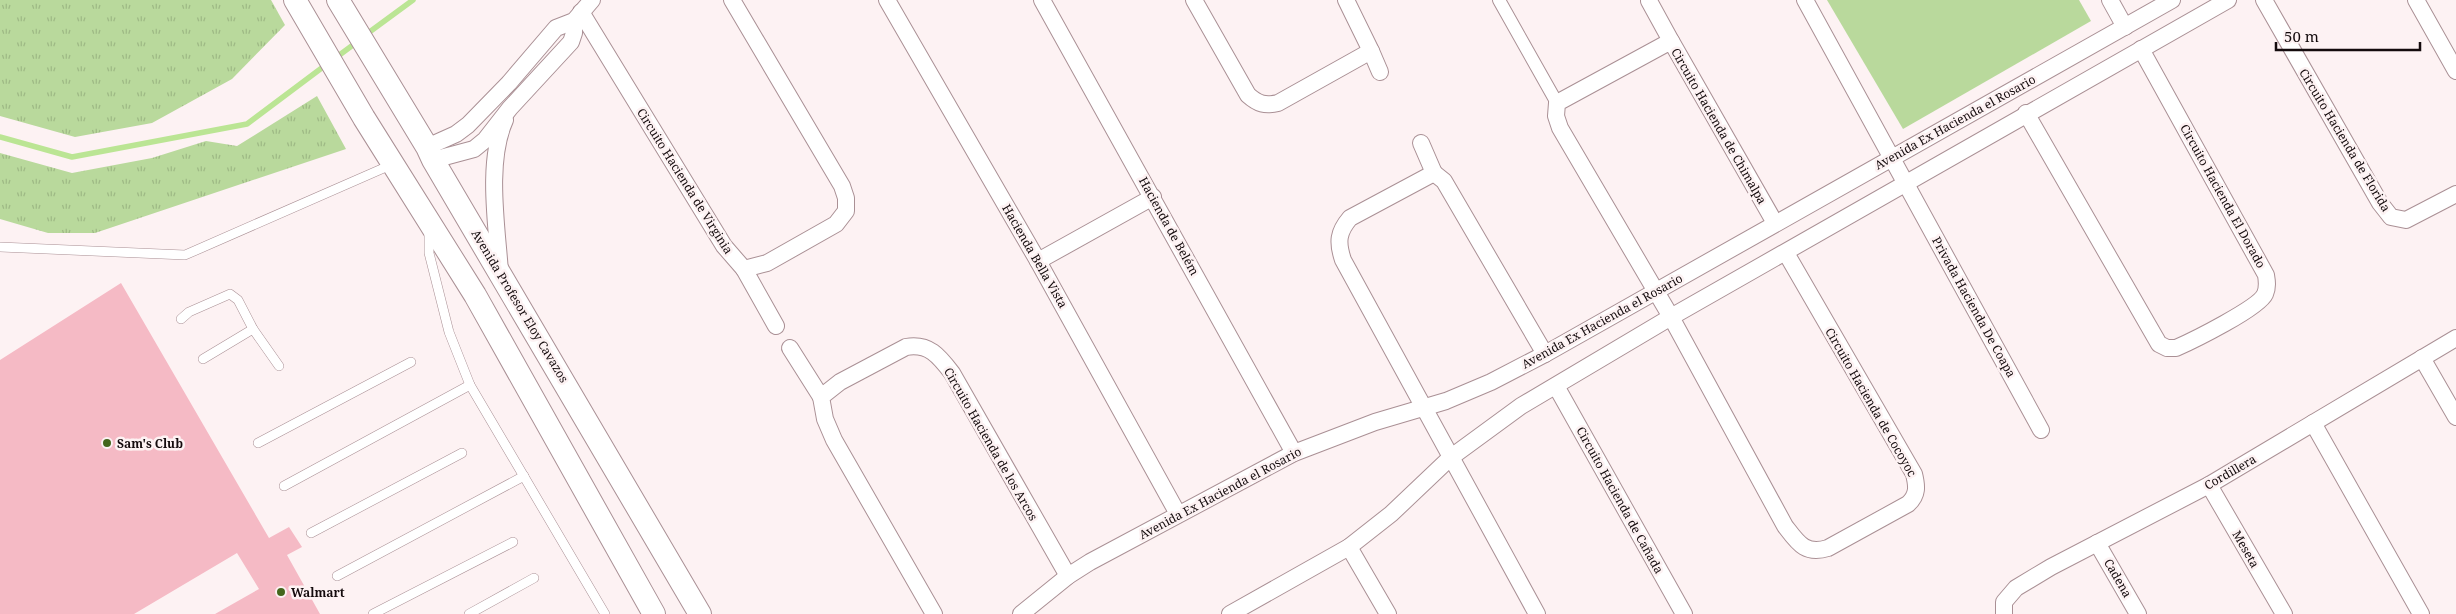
<svg xmlns="http://www.w3.org/2000/svg" width="2456" height="614" viewBox="0 0 2456 614" font-family="'Noto Serif',serif">
<defs>
<pattern id="grass-tufts" width="24" height="20" patternUnits="userSpaceOnUse" patternTransform="scale(1.25)"><rect width="24" height="20" fill="#b9d99c"/><path d="M3 7l-1-3M5 7V3M7 7l1-3M15 17l-1-3M17 17v-4M19 17l1-3" fill="none" stroke="#9eb985"/></pattern>
</defs>
<rect width="100%" height="100%" fill="#fdf2f3"/>
<g fill="url(#grass-tufts)">
<polygon points="0,0 271,0 285,25 232,79 152,123 75,137 0,116"/>
<polygon points="317,96 346,149 95,233 48,233 0,219 0,153 72,173 152,158 206,141 237,146"/>
</g>
<polygon fill="#b9d99c" points="1827,0 2079,0 2091,21 1903,129"/>
<g fill="none" stroke-linecap="round" stroke-linejoin="round">
<g stroke="#bbe594" stroke-width="5.5">
<polyline points="364,36 413,0"/>
<polyline points="334,59 357,42"/>
<polyline points="0,137 72,157 247,124 327,64"/>
</g>
</g>
<polygon fill="#f5bac5" points="121,283 269,538 289,527 302,547 287,555 320,614 215,614 259,589 237,553 134,614 0,614 0,360"/>
<g fill="none" stroke-linecap="round" stroke-linejoin="round">
<defs>
<g id="service">
<polyline points="429,233 429,253 449,332 470,385 605,614"/>
<polyline points="0,247 185,255 393,164"/>
<polyline points="181,319 189,312 230,294 238,300 253,329 279,366"/>
<polyline points="203,359 253,329"/>
<polyline points="258,443 411,362"/>
<polyline points="284,486 470,385"/>
<polyline points="311,533 462,453"/>
<polyline points="337,576 524,476"/>
<polyline points="373,614 513,542"/>
<polyline points="469,614 534,578"/>
</g>
<polyline id="pedestrian" points="1499,0 1557,103"/>
<g id="minor">
<polyline points="887,0 1038,261 1178,514"/>
<polyline points="1042,0 1294,453"/>
<path d="M1194,0L1248,95C1258,104 1265,106 1278,103L1371,51L1346,0"/>
<polyline points="1805,0 2041,430"/>
<polyline points="2110,0 2125,27"/>
<polyline points="2264,0 2380,203 2391,217 2406,220 2456,194"/>
<polyline points="2416,0 2456,71"/>
<polyline points="1649,1 1671,41"/>
<polyline points="581,12 724,246 744,269 767,263 836,224 846,211 846,198 842,186 732,0"/>
<polyline points="1371,51 1380,72"/>
<path d="M2026,113L2159,344L2167,348H2176C2192,341 2259,308 2265,294C2268,287 2267,281 2266,275L2141,49"/>
<polyline points="1421,143 1434,173"/>
<polyline points="427,147 456,134 468,125 509,83 556,28 574,21 592,0"/>
<polyline points="433,160 474,149 485,140 510,108 571,42 574,33 574,21"/>
<path d="M1775,223L1671,41L1557,103L1556,116L1560,128L1671,317L1785,526C1798,543 1805,555 1828,548L1908,504C1918,495 1917,486 1914,474L1786,253"/>
<polyline points="1038,261 1153,197"/>
<polyline points="744,269 776,326"/>
<path d="M500,272C497,227 486,162 505,120"/>
<polyline points="790,348 821,397"/>
<polyline points="2422,358 2456,417"/>
<polyline points="1556,386 1684,614"/>
<polyline points="2313,423 2421,614"/>
<polyline points="2209,485 2284,614"/>
<polyline points="2097,543 2138,614"/>
<polyline points="1349,547 1388,614"/>
<path d="M934,614L834,440L825,419L821,397L840,382L906,347C929,343 939,356 952,373L1068,576"/>
<polyline points="1021,614 1068,576 1090,562 1294,453 1375,422 1446,401 1491,382 1545,354 2172,0"/>
<polyline points="1230,614 1349,547 1391,514 1450,458 1521,406 1671,317 2228,0"/>
<path d="M1537,614L1343,260C1337,242 1338,232 1350,218L1434,173L1444,181L1545,354"/>
<polyline points="2004,614 2004,602 2016,588 2051,567 2209,485 2456,338"/>
</g>
<g id="secondary">
<polyline points="295,0 364,118 475,295 654,614"/>
<polyline points="338,0 427,147 433,160 700,614"/>
</g>
</defs>
<use href="#service" stroke="#aa9095" stroke-width="10"/>
<use href="#pedestrian" stroke="#aa9095" stroke-width="14"/>
<use href="#minor" stroke="#aa9095" stroke-width="18"/>
<use href="#secondary" stroke="#aa9095" stroke-width="24"/>
<use href="#service" stroke="#fff" stroke-width="9"/>
<use href="#pedestrian" stroke="#fff" stroke-width="12"/>
<use href="#minor" stroke="#fff" stroke-width="16"/>
<use href="#secondary" stroke="#fff" stroke-width="22"/>
</g>
<g fill="#44661c" stroke="#fdf2f3" stroke-width="2">
<circle cx="107" cy="443" r="5"/>
<circle cx="281" cy="592" r="5"/>
</g>
<g text-anchor="middle" dominant-baseline="central" stroke-width="5" stroke-linejoin="round" paint-order="stroke">
<g font-size="12" fill="#140b0d" stroke="#fdf2f3">
<text transform="translate(1955 122) rotate(-29)">Avenida Ex Hacienda el Rosario</text>
<text transform="translate(1719 126) rotate(60)">Circuito Hacienda de Chimalpa</text>
<text transform="translate(2345 140) rotate(59)">Circuito Hacienda de Florida</text>
<text transform="translate(685 181) rotate(58)">Circuito Hacienda de Virginia</text>
<text transform="translate(2223 196) rotate(61)">Circuito Hacienda El Dorado</text>
<text transform="translate(1169 226) rotate(61)">Hacienda de Belém</text>
<text transform="translate(1035 256) rotate(60)">Hacienda Bella Vista</text>
<text transform="translate(520 306) rotate(59)">Avenida Profesor Eloy Cavazos</text>
<text transform="translate(1974 307) rotate(61)">Privada Hacienda De Coapa</text>
<text transform="translate(1602 321) rotate(-29)">Avenida Ex Hacienda el Rosario</text>
<text transform="translate(1871 402) rotate(60)">Circuito Hacienda de Cocoyoc</text>
<text transform="translate(991 444) rotate(60)">Circuito Hacienda de los Arcos</text>
<text transform="translate(2230 472) rotate(-30)">Cordillera</text>
<text transform="translate(1220 493) rotate(-28)">Avenida Ex Hacienda el Rosario</text>
<text transform="translate(1620 500) rotate(61)">Circuito Hacienda de Cañada</text>
<text transform="translate(2246 549) rotate(60)">Meseta</text>
<text transform="translate(2118 578) rotate(60)">Cadena</text>
</g>
<g font-size="12" font-weight="bold" fill="#140b0d" stroke="#fdf2f3" text-anchor="start">
<text x="117" y="443">Sam's Club</text>
<text x="291" y="592">Walmart</text>
</g>
</g>
<path d="M2276 42v8h144v-8" fill="none" stroke="#140b0d" stroke-width="2.5"/>
<text x="2284" y="42" font-size="15" fill="#140b0d" stroke="#fdf2f3" stroke-width="4" paint-order="stroke">50 m</text>
</svg>
